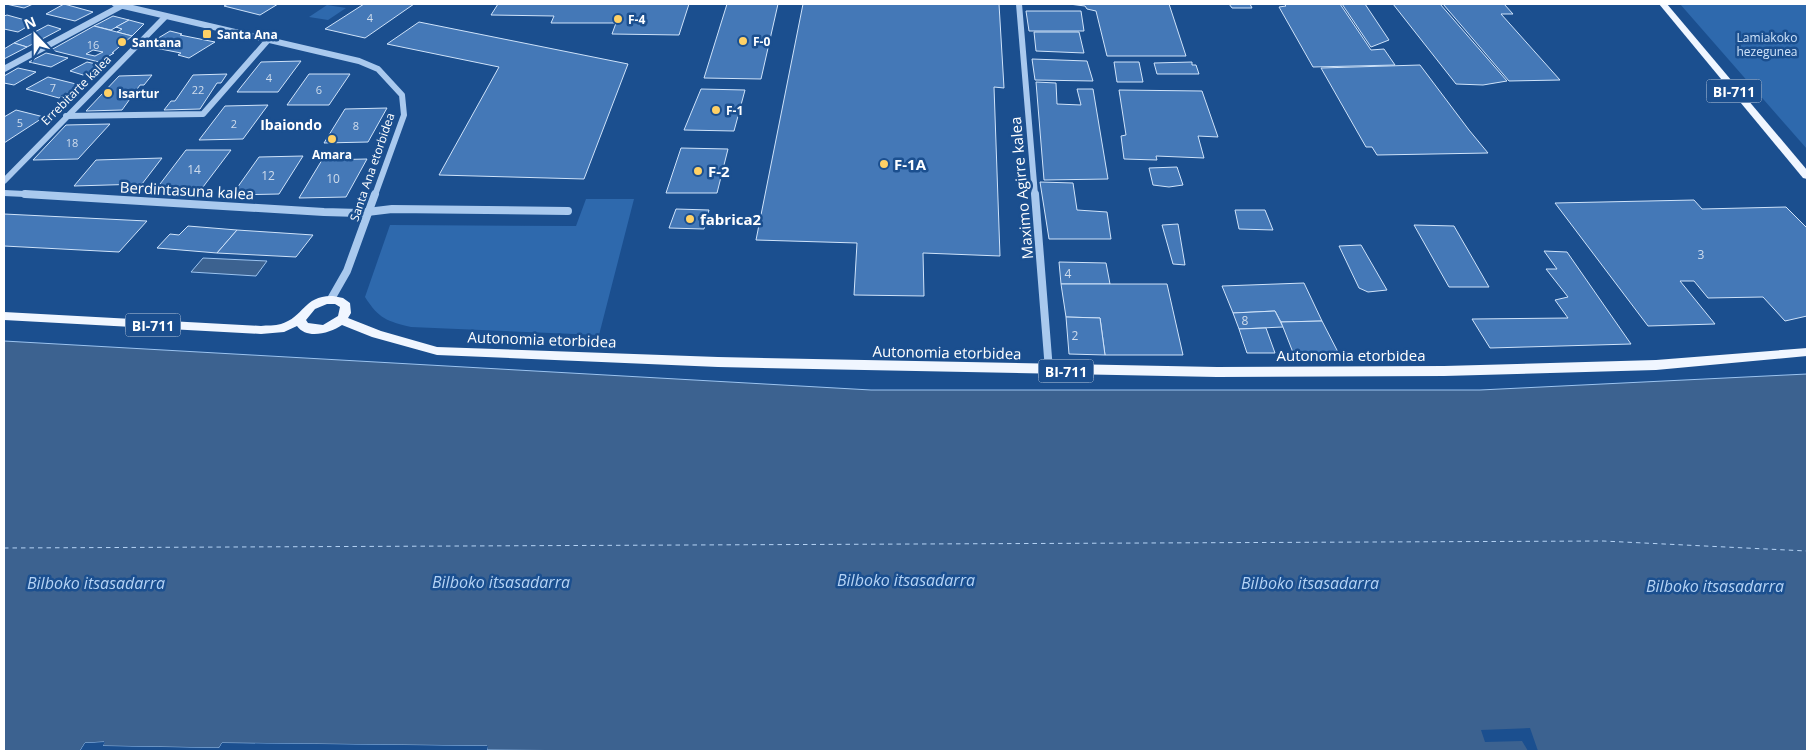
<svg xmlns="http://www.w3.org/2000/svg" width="1811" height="755" viewBox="0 0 1811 755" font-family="'Open Sans',sans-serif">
<rect width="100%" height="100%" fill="#1b4f8f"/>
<g fill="#2e69ad">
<polygon points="1680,4 1807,4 1807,149"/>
<polygon points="327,5 346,8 328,20 309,17"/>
<path d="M586,199H634L599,335L411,327C387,321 379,319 365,297L390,225L576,226Z"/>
</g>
<g fill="#3c6290" stroke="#9cc4f0">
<polygon points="203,258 267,261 256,276 191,272"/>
<polygon points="4,341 871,390 1480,390 1807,374 1807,751 603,751 487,750 487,746 222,743 219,748 103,746 104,742 85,743 80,751 4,751"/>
</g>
<g fill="#1b4f8f">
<polygon points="1530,728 1538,751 1528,751 1522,741 1485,742 1481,730"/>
<polygon points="105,742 103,746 219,748 222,743 488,746 487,750 603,751 485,751 484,748 223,746 219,750 103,749 101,745 87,745 83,751 80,751 85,743"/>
</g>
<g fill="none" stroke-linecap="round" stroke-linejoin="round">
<polyline stroke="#b5d3f5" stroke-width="1" stroke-dasharray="4.5 4" stroke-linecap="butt" points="4,548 1603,541 1807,551"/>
</g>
<g fill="#4478b7" stroke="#cfe3fa" fill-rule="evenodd">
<polygon points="6,4 33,4 24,8"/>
<polygon points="64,4 93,12 75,21 46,14"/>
<polygon points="228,4 278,4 260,15 224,6"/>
<polygon points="364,4 414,4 365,38 325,29"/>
<polygon points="498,4 689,4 679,35 612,34 616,23 551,23 554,16 491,15"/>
<polygon points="727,4 778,4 761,79 704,78"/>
<polygon points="803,4 999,4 1004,88 994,87 1000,256 923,253 924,296 854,295 857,243 756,240"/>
<polygon points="1069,4 1169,4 1186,56 1107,56 1096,11 1087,9 1085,6"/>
<polygon points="1229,4 1250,4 1252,8 1232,8"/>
<polygon points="1284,4 1340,4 1371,50 1384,49 1395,65 1313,67 1279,7 1286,6"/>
<polygon points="1342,4 1365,4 1389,40 1371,47"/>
<polygon points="1393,4 1440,4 1507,81 1483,85 1456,84"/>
<polygon points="1443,4 1504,4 1513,14 1501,14 1560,80 1509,81"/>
<polygon points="1026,11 1081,11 1084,31 1029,31"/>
<polygon points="7,15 25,20 35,22 18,32 4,29 4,16"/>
<polygon points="113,16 129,20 111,30 94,26"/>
<polygon points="129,20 144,24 132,36 117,32 122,29 116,27"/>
<polygon points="419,22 628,64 584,179 439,175 499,67 387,44"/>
<polygon points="48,25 61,29 27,47 14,43"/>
<path d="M94,26L132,36L112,53H114L99,62L51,50ZM93,50L103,52L95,56L86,54Z"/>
<polygon points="170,31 182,34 180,35 215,42 189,58 178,55 181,53 145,46"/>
<polygon points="1034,32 1079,32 1084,53 1036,51"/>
<polygon points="14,43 27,47 4,59 4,49"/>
<polygon points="46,53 68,58 51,67 29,62"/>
<polygon points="1032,59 1087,61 1093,81 1035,80"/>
<polygon points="301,61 278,92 237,92 261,62"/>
<polygon points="87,62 101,65 83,75 70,71"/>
<polygon points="1114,62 1139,62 1143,82 1117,82"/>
<polygon points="1192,62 1192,65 1196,65 1199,74 1157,74 1154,63"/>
<polygon points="1420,65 1469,130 1488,153 1377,155 1372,147 1366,147 1321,68"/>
<polygon points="18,68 36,72 14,85 4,83 4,76"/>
<polygon points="227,74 221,83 217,83 200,109 164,110 171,101 175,101 193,75"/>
<polygon points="309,74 350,74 329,105 287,105"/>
<polygon points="152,75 144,85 140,85 122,110 86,111 119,76"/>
<polygon points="48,77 80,85 59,98 26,89"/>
<polygon points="1036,82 1056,83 1057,104 1081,105 1077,89 1093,89 1108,179 1044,180"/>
<polygon points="701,89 745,90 734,131 684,130"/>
<polygon points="1119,90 1202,91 1218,137 1198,136 1204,158 1156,156 1157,160 1124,159 1121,136 1126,135"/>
<polygon points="268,105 243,139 199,140 225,106"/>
<polygon points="387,108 368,142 324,143 345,109"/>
<polygon points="16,110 44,117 4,143 4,117"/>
<polygon points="110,124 78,159 33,160 66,125"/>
<polygon points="681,148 728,149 717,193 666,193"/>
<polygon points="186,150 231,150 203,187 157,188"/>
<polygon points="303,156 279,194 232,195 259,157"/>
<polygon points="162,158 142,184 74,186 96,160"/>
<polygon points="367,159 346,197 299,198 322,160"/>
<polygon points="1177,167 1183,185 1169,187 1153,185 1149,168"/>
<polygon points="1040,182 1073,183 1077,210 1107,212 1111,239 1049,239"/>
<polygon points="1694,200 1702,209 1786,207 1807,228 1807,316 1785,321 1763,297 1708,298 1694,281 1680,281 1715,324 1648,326 1555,203"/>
<polygon points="676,209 709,210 704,229 669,228"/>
<polygon points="1235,210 1265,210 1273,230 1239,229"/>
<polygon points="4,214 147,221 119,252 4,246"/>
<polygon points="1178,224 1185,265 1173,264 1162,225"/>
<polygon points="1414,225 1454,226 1489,287 1449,287"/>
<polygon points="188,226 237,230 217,253 157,248 170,234 179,235"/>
<polygon points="237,230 313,235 296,257 217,253"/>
<polygon points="1361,245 1387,290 1368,292 1359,288 1339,246"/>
<polygon points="1544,251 1567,252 1631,344 1490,348 1472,319 1568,318 1555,300 1568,297 1546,269 1557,269"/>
<polygon points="1059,262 1106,263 1110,284 1061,284"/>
<polygon points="1304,283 1322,321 1281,322 1275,311 1233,313 1222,286"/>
<polygon points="1061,284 1167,284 1183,355 1105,355 1100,318 1066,317"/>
<polygon points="1275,311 1283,327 1239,329 1233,313"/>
<polygon points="1066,317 1100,318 1105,355 1069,354"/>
<polygon points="1322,321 1340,356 1294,355 1281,322"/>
<polygon points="1266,328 1275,353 1247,353 1239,329"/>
</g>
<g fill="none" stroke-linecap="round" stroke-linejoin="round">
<g stroke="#a9c9ee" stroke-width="6">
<polyline points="115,4 359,61 378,69 402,95 404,115 375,195"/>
<polyline points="1019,4 1035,195"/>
<polyline points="4,69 123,5"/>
<polyline points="66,116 203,114 268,40"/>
<polyline points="4,181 165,17"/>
<polyline points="4,193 46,195"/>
</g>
<g stroke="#a9c9ee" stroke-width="8">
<polyline points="25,194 324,212 359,213 392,209 568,211"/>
<polyline points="1035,194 1049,370"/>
<polyline points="331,299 347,271 375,194"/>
</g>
<g fill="#f0f6ff" fill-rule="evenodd">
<polygon points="1659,4 1667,4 1807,170 1807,179 1803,178"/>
<path d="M333,296L343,298L350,303L351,313L348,318L381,331L437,347L718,357L1217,367L1444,366L1656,360L1807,348V356L1656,370L1444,376L1217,377L718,367L437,355L372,337L342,325C330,333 307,340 297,326L284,332L261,334L4,320V312L261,326C267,325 275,326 281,324C304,317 304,295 333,296ZM327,304H335L340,307L338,316L323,325L308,323L306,320L315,309Z"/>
</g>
</g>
<g fill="#ffd166" stroke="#1b4f8f" stroke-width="2">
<circle cx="618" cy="19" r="5"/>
<rect x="202" y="29" width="10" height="10" rx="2.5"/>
<circle cx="743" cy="41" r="5"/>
<circle cx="122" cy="42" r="5"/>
<circle cx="108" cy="93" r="5"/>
<circle cx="716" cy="110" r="5"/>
<circle cx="332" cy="139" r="5"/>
<circle cx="884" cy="164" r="5"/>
<circle cx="698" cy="171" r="5"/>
<circle cx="690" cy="219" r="5"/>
</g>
<g text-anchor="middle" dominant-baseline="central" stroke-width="5" stroke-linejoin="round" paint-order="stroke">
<g font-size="11" fill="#d0dded">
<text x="370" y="17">4</text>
<text x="93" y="44">16</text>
<text x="269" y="77">4</text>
<text x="53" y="87">7</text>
<text x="198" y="89">22</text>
<text x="319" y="89">6</text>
<text x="20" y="122">5</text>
<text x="234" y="123">2</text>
<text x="356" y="125">8</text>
<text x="72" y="142">18</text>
</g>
<g font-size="12" font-weight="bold" fill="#fff" stroke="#1b4f8f" text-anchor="start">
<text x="628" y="19">F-4</text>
<text x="217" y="34">Santa Ana</text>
<text x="753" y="41">F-0</text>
<text x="132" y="42">Santana</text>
<text x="118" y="93">Isartur</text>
<text x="726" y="110">F-1</text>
<text x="332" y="154" text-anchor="middle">Amara</text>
</g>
<g font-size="12" fill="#cfe3fa" stroke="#1b4f8f">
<text x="1767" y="37">Lamiakoko<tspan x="1767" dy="14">hezegunea</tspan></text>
</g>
<g font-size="12" fill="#fff" stroke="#1b4f8f">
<text transform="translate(76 90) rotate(-45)">Errebitarte kalea</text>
<text transform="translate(372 167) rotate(-71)">Santa Ana etorbidea</text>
</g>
<g font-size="12" fill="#d0dded">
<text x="194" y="169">14</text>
<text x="268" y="175">12</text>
<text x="333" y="178">10</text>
<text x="1701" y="254">3</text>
<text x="1068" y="273">4</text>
<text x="1245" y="320">8</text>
<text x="1075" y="335">2</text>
</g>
<g fill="#1b4f8f" stroke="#bbcadd" stroke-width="1">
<rect x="1706.5" y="79.5" width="55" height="23" rx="4"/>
<rect x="125.5" y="313.5" width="55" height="23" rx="4"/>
<rect x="1038.5" y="359.5" width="55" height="23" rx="4"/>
</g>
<g font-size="14" font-weight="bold" fill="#fff">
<text x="1734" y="91">BI-711</text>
<text x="153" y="325">BI-711</text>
<text x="1066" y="371">BI-711</text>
</g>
<g font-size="14" font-weight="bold" fill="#fff" stroke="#1b4f8f">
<text x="291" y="124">Ibaiondo</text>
</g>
<g font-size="15" font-weight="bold" fill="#fff" stroke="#1b4f8f" text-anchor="start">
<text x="894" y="164">F-1A</text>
<text x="708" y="171">F-2</text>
<text x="700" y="219">fabrica2</text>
</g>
<g font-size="15" fill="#fff" stroke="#1b4f8f">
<text transform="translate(1021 188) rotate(-95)">Maximo Agirre kalea</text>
<text transform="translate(187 190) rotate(3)">Berdintasuna kalea</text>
<text transform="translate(542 339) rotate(2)">Autonomia etorbidea</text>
<text transform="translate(947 352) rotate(1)">Autonomia etorbidea</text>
<text x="1351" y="355">Autonomia etorbidea</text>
</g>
<g font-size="16" font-style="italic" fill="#b5d3f5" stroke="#1b4f8f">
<text x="906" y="580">Bilboko itsasadarra</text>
<text x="501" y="582">Bilboko itsasadarra</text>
<text x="96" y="583">Bilboko itsasadarra</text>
<text x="1310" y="583">Bilboko itsasadarra</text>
<text x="1715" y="586">Bilboko itsasadarra</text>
</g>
</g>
<rect width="1811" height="755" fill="none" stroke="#ffffff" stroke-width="10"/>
<g transform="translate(35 35) rotate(338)" stroke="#1b4f8f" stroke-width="4" paint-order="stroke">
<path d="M0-4L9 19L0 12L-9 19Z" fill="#ffffff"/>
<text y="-8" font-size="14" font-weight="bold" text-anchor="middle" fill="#ffffff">N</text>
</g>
</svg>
